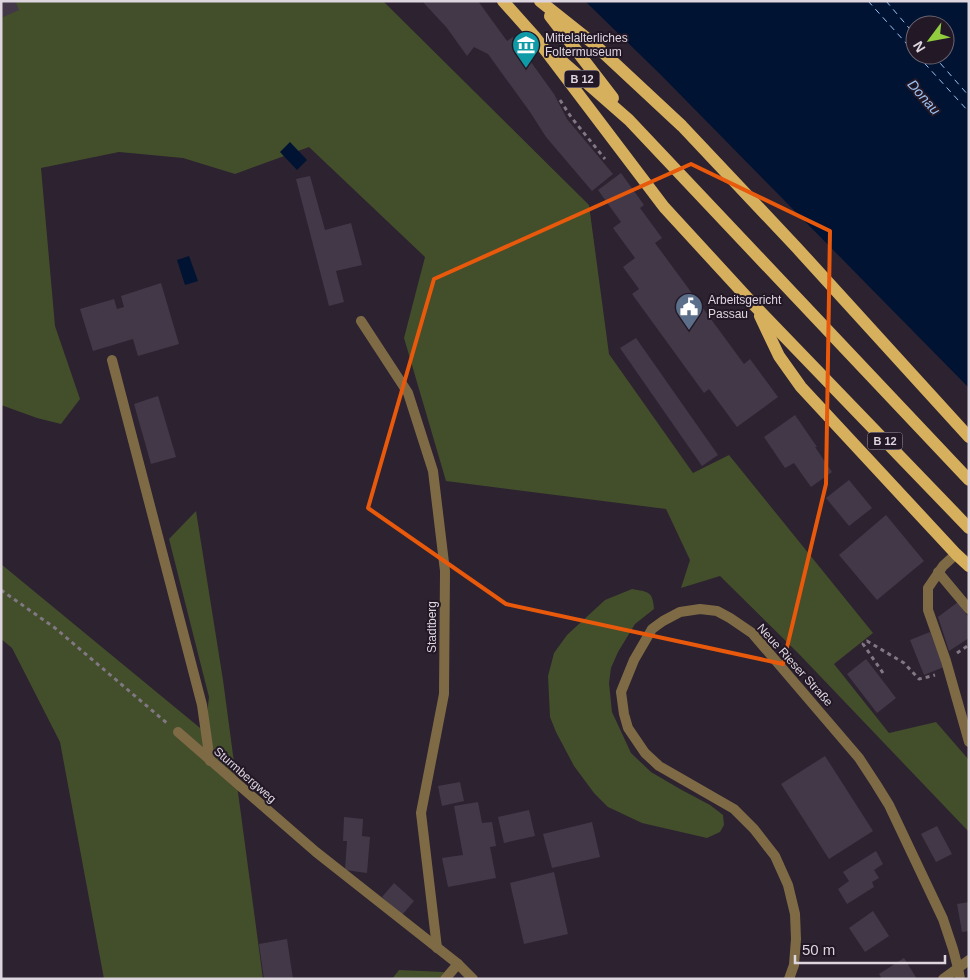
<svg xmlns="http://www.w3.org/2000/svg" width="970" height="980" viewBox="0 0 970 980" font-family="Helvetica,sans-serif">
<rect width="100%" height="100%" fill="#2c2230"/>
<g fill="#434e2b">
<polygon points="1,1 383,1 589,205 609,354 693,473 729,455 873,633 834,664 889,733 936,722 969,760 969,832 798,653 720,576 681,588 690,560 666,509 446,481 404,338 425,257 309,147 235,174 183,158 119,152 41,168 55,326 80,399 61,424 37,418 1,405"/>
<polygon points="196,511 223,680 263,979 104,979 60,742 12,648 1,639 1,564 205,732 209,697 169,539"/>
<path d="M632,589C648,592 653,591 654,609L635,624L618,652L611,668L609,683L612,712L631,753L651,772L680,789L710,805L723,815L724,825L720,832L707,838L642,823L608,807L594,793L574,766L556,732L550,717L548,676L554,653L567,635L605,600Z"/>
<polygon points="399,970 444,972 439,979 392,979"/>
</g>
<g fill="#001333" fill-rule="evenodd">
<path d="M585,1H969V388L660,74ZM915,25H945V55H915Z"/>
<polygon points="290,142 307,160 297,170 280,152"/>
<polygon points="189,256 198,281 185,285 177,260"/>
</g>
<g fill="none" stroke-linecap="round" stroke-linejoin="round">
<g stroke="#9ec3f4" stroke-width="1" stroke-dasharray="6 5" stroke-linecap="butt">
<polyline points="868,1 915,53"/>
<polyline points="886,1 915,35"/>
<polyline points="917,55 969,112"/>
<polyline points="933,55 969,96"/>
</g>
</g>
<g fill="#433847">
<polygon points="1,1 15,1 19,10 1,18"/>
<polygon points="422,1 478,1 507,41 513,37 554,94 567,119 613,174 592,191 546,137 530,112 488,54 474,47 467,56 447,28"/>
<polygon points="621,173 644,205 640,208 662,238 655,243 744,364 750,359 778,397 737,427 709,389 704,393 632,294 639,289 623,267 635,258 613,228 621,222 598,190"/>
<polygon points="310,176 325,230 351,223 362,265 336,271 344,302 329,306 296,179"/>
<polygon points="161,283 179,344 138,356 133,339 93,351 80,309 114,299 117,309 124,307 121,296"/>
<polygon points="636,338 718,455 702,466 620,348"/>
<polygon points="158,396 176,457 151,464 134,404"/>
<polygon points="795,415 817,447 815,447 832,472 811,487 794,463 785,468 764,437"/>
<polygon points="849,480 872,508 849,526 826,498"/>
<polygon points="886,515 924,561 877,600 839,555"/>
<polygon points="958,602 969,618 969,638 949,651 938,617"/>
<polygon points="930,632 944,667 924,675 910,640"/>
<polygon points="866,659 896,698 877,713 847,674"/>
<polygon points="825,756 873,831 829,859 781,784"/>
<polygon points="460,782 464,801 442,806 438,786"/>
<polygon points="478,802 482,823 492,822 496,846 490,847 496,878 448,887 442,858 463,855 454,806"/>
<polygon points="529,810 535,836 504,843 498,817"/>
<polygon points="344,817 363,819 362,836 370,837 367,873 345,870 347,841 343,841"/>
<polygon points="592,822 600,857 552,868 543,834"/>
<polygon points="937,826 952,854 936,862 921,834"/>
<polygon points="876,851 883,864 874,870 879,878 872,882 874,887 847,904 838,889 849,881 843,872"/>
<polygon points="554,872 568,934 524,944 510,883"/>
<polygon points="394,883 414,901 402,915 382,897"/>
<polygon points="969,902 969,931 962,932 957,904"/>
<polygon points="873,911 889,936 865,952 849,928"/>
<polygon points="287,939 293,979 264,979 259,944"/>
<polygon points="904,958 917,979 882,979 879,974"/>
</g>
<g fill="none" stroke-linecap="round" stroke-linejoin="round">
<g stroke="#817884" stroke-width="3" stroke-dasharray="4 4" stroke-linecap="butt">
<polyline points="560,100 571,117 605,159"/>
<polyline points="1,590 55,628 168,724"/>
<polyline points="957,653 969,645"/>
<polyline points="883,673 863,644 867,641 904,663 919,679 932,676 935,675"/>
</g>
<g stroke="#7e6b45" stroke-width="10">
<polyline points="361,321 408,393 433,471 445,571 444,694 421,813 437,948"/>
<polyline points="112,360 202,705 210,761"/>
<polyline points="956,554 943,566 928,588 928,610 946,661 969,742"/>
<polyline points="938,572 969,609"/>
<polyline points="445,979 458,964"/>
<polyline points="943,979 969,960"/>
</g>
<polyline stroke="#7e6b45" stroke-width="10" points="178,732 316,852 458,964 473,979"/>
<polyline stroke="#7e6b45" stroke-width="10" points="789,979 794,965 796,939 795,914 788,885 775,856 754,829 734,809 659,766 645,753 628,728 624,714 621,692 634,660 652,629 663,621 680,612 700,609 717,611 730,618 752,633 859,758 876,784 889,805 943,919 953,949 958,968 960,979"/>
<g stroke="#d7b05d" stroke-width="12">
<polyline points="503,1 536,38 664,207 754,305 969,528"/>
<polyline points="540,1 594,44 682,126 797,248 969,437"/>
<polyline points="550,16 613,98"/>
<polyline points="556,56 629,120 969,480"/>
<polyline points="760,316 779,356 801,387 956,554 969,566"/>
</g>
</g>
<path fill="none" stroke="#e8590c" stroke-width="4" stroke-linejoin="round" d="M691,164L830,231L826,484L783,664L506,604L368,508L434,279Z"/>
<defs>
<symbol id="museum-pin" viewBox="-11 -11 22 30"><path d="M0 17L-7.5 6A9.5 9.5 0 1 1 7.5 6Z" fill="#0f9aa8" stroke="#231826"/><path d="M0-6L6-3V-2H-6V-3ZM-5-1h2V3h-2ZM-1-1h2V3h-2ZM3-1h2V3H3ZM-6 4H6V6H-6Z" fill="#fff"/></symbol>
<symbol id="civic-pin" viewBox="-11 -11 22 30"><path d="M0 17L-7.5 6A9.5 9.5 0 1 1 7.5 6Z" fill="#5c6f8a" stroke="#231826"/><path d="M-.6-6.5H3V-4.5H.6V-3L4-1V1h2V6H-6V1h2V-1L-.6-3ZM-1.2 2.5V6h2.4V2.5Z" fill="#fff"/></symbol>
</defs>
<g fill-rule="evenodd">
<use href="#museum-pin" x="510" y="29" width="32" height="43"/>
<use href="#civic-pin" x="673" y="291" width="32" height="43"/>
</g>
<g text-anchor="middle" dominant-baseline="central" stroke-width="4" stroke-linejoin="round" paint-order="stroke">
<g fill="#231826" stroke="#a59da8" stroke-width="1">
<rect x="564.5" y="70.5" width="35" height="17" rx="4"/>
<rect x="867.5" y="432.5" width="35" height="17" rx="4"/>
</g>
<g font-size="11" font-weight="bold" fill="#ddd6df">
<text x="582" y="79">B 12</text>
<text x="885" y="441">B 12</text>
</g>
<g font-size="12" fill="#ddd6df" stroke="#231826" text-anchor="start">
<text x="545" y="38">Mittelalterliches<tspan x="545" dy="14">Foltermuseum</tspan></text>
<text x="708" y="300">Arbeitsgericht<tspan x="708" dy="14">Passau</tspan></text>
</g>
<g font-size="12" fill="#ddd6df" stroke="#231826">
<text transform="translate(432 627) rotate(-90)">Stadtberg</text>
<text transform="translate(795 665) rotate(48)">Neue Rieser Straße</text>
<text transform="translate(245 775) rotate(41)">Sturmbergweg</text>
</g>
<g font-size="14" font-style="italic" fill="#9ec3f4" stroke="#231826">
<text transform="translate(924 97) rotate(49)">Donau</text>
</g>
</g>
<rect width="970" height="980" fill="none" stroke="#ddd6df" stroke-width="5"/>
<g transform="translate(930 40) rotate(238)"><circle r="24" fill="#231826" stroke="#6d6470"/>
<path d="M0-4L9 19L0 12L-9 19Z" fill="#91cd3f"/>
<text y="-8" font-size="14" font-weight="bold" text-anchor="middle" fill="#ddd6df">N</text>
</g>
<path d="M795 955v8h150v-8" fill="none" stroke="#ddd6df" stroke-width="2.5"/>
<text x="802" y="955" font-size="15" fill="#ddd6df" stroke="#231826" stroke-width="4" paint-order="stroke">50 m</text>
</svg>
